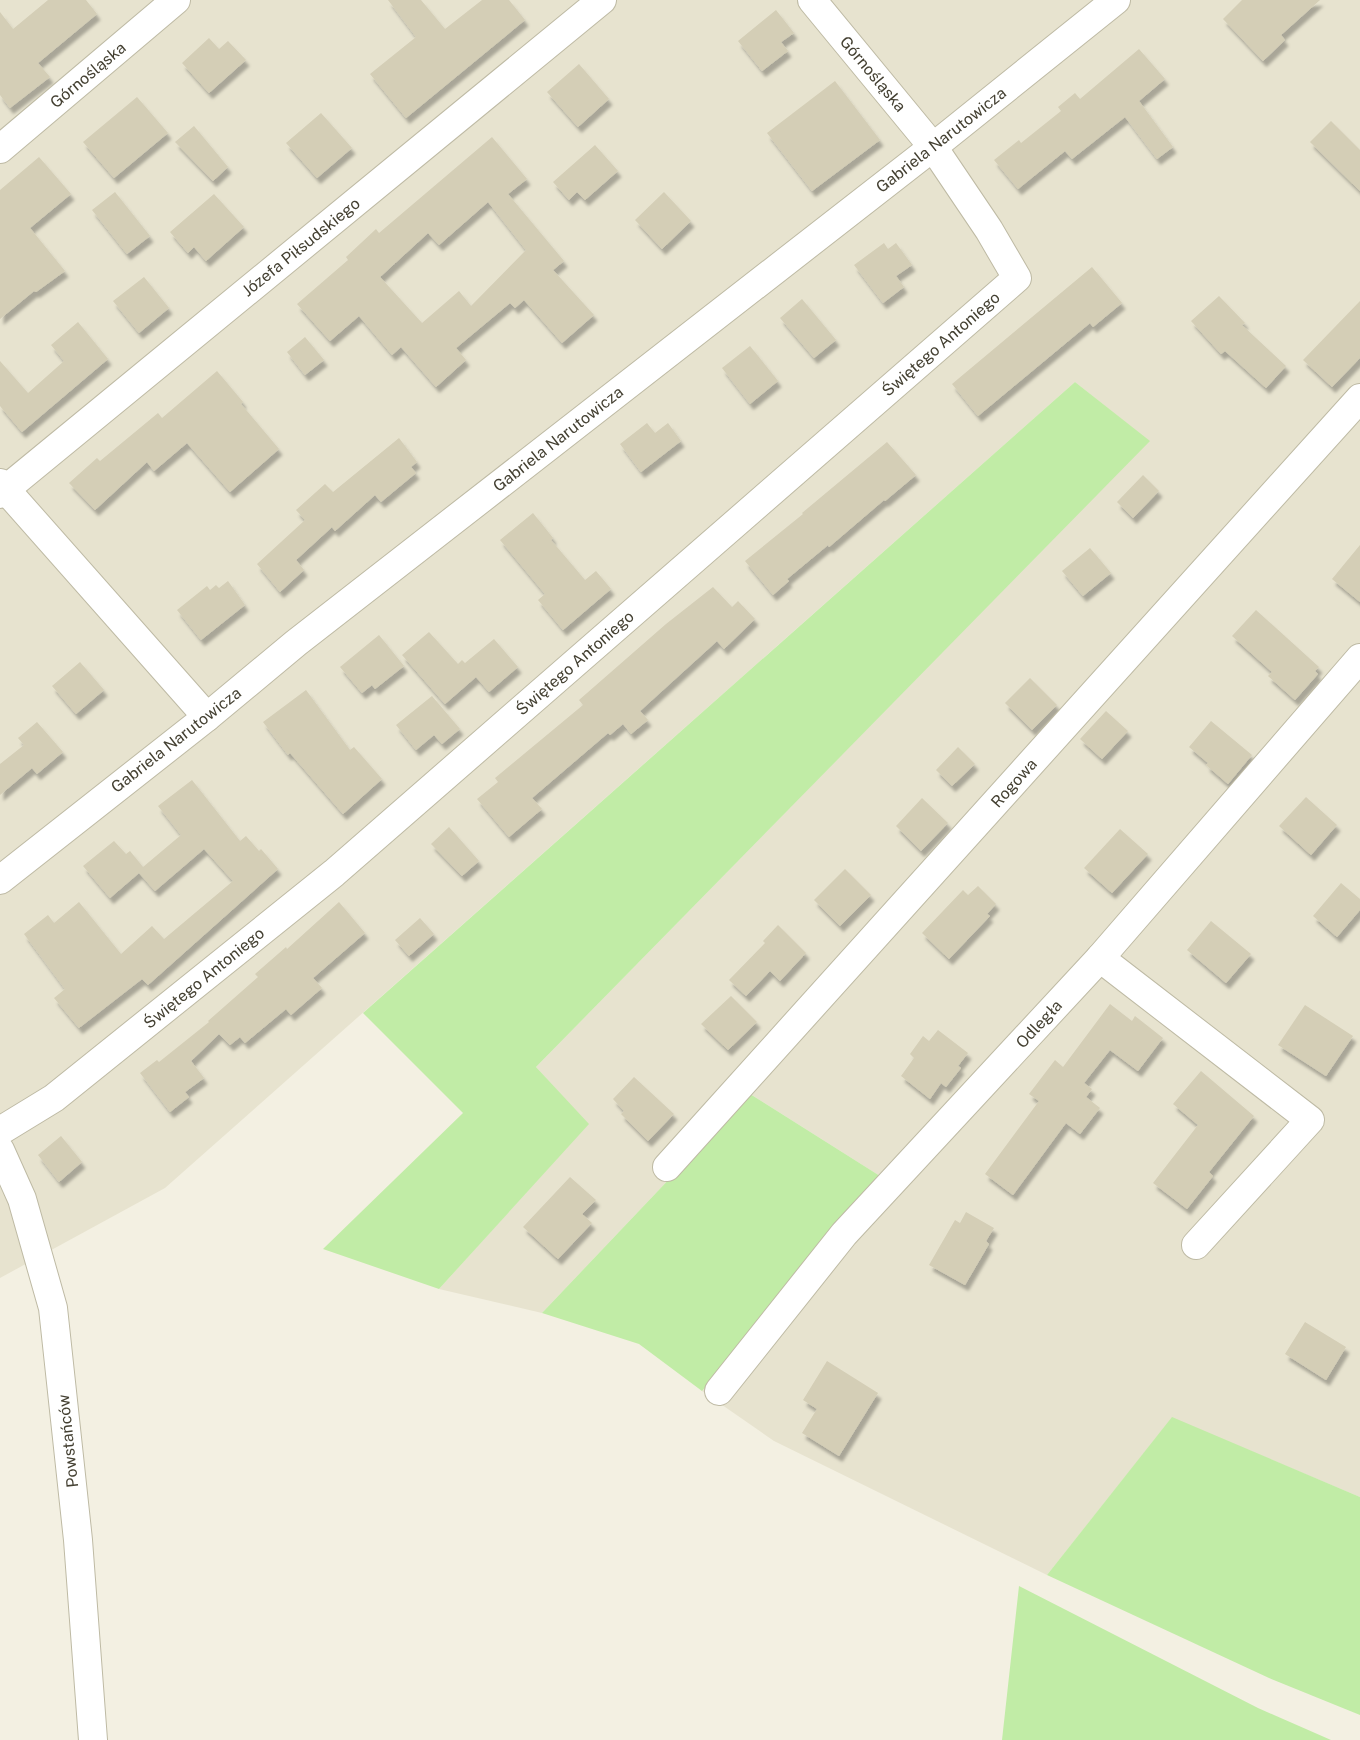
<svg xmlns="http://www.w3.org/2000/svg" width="1360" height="1740" viewBox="0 0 1360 1740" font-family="'Public Sans',sans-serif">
<defs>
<filter id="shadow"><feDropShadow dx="3.5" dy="6" stdDeviation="1.5" flood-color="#0004"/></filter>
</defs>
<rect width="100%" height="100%" fill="#f3f0e2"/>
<polygon fill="#e7e3cf" points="0,0 1360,0 1360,1497 1172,1418 1047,1575 774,1441 702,1391 880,1176 750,1094 542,1313 439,1289 588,1124 536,1067 1149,441 1075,382 165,1188 0,1278"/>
<g fill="#c1eca6">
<polygon points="1075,382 1150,441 536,1067 589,1124 439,1289 323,1249 463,1113 363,1013"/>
<polygon points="750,1094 880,1176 702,1391 639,1344 542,1313"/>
<polygon points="1172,1417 1360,1497 1360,1715 1269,1678 1047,1575"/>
<polygon points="1019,1586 1258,1708 1331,1740 1002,1740"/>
</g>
<g fill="#d4ceb6" fill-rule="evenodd" filter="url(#shadow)">
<polygon points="48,0 86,0 97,14 38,63 50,77 10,108 0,95 0,12 13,29"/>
<polygon points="388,0 421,0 445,29 482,0 509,0 525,20 406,118 370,74 416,37"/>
<polygon points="1242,0 1320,0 1281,35 1285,40 1263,61 1223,19"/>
<polygon points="776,10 794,33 781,42 788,51 762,71 738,41"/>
<polygon points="209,38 219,49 228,41 246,60 209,93 182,63"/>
<polygon points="1139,49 1165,79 1139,101 1173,147 1157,159 1125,117 1072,159 1065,151 1018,189 994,160 1019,140 1021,143 1061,111 1058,107 1075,93 1080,99"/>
<polygon points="579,64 609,99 578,127 547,92"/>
<polygon points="835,81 880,140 812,191 767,133"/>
<polygon points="137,97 168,133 114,178 83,142"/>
<polygon points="321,113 352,148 317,178 286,143"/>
<polygon points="1331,121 1360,150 1360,191 1310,142"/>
<polygon points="194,126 228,167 213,181 175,142"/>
<path d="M492,137L527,179L508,194L564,261L553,270L594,315L562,343L524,300L515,308L510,303L456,348L466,360L436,387L401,347L392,355L359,316L330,341L297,304L348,260L346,257L376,229L379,233ZM488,202L526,250L471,306L459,291L422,323L380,277L428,233L439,245Z"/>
<polygon points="595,145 618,171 585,200 577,192 569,200 553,182"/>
<polygon points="39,157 71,194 30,228 65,271 36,292 34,291 0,319 0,190"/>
<polygon points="115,192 150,236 127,254 92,210"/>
<polygon points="664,192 691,221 662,249 635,220"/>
<polygon points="214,194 244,227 206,261 194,247 188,253 170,232"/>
<polygon points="884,243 888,249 896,243 912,265 896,276 904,287 883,303 854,265"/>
<polygon points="1092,267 1122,303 1093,327 1090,323 978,416 952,384"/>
<polygon points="144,277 169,308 139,333 113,301"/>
<polygon points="1219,296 1245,323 1242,325 1286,366 1266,388 1225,351 1221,354 1191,321"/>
<polygon points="802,299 836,340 814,358 780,318"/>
<polygon points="1360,301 1360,358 1332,387 1303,360"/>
<polygon points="78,322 108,359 22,432 0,406 0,361 28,393 64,361 51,345"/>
<polygon points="305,337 324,360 305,375 287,352"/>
<polygon points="750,346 778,381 750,404 722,368"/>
<polygon points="217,371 243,402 241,404 279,449 230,492 187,443 154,471 147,462 95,510 69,483 97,458 100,461 158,413 162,418"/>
<polygon points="647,423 655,433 668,423 681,441 641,472 620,444"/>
<polygon points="399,438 417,462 411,467 416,473 381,502 375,495 335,531 332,527 296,560 304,570 280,592 257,564 305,520 296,510 325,484 333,492"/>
<polygon points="887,442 916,475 885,501 884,500 829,547 828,545 787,579 789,581 773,595 745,561 803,514 802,513"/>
<polygon points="1143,475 1159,491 1133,518 1117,502"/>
<polygon points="533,513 553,538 551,540 585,580 596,571 611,589 563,630 538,600 545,594 500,540"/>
<polygon points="1360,545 1360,602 1332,579"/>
<polygon points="1090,548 1111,573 1083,596 1062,571"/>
<polygon points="228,581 245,605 201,640 177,610 207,586 210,590 216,585 219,588"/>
<polygon points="713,587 732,607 738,601 755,619 724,649 717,641 640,711 648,720 631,734 623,724 610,735 608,733 532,798 542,809 509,837 477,799 498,782 495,778 583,705 579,700 666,624"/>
<polygon points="1256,610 1319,667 1315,671 1318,674 1295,700 1268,676 1272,672 1232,636"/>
<polygon points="429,632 458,664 462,660 465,663 494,639 518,667 489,692 476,677 445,704 402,655"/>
<polygon points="379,635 404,666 375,689 372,685 362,693 340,667"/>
<polygon points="80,662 104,690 76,714 52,686"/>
<polygon points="1030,678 1057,705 1032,730 1005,703"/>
<polygon points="306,690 350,750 354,747 382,779 343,814 290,753 288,755 263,722"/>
<polygon points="432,696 460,729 442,744 434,735 416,750 396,725"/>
<polygon points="1106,711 1128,731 1102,759 1080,739"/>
<polygon points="1211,721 1252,755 1228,784 1206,765 1208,763 1189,747"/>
<polygon points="37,722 63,752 37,774 32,768 0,795 0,764 24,745 18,738"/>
<polygon points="958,747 975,764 952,786 936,770"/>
<polygon points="192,780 240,841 246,836 259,851 261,849 278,869 148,985 142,979 79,1028 54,998 65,989 24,934 48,915 54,923 79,902 121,954 152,926 164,939 233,881 204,849 155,891 139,873 110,898 83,866 114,841 126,854 130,851 143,867 181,835 158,806"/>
<polygon points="1306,797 1337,825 1311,855 1279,826"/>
<polygon points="922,798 948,823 921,851 896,826"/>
<polygon points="449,827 479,861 462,876 431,844"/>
<polygon points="1120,829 1148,854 1112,893 1084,868"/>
<polygon points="845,869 871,895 840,926 814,900"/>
<polygon points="1341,883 1360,899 1360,910 1337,937 1313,916"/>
<polygon points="978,886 996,904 987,914 990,916 949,959 922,933 963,890 968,895"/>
<polygon points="339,902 365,933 313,978 322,988 291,1015 286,1009 245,1043 240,1037 230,1045 219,1034 191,1061 204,1078 185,1092 189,1097 170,1112 140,1073 157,1060 159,1062 209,1022 208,1021 258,977 255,974 286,947 287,949"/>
<polygon points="420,918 434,934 409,956 395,940"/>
<polygon points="1211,921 1251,954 1226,983 1187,950"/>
<polygon points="778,925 806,953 780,981 770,971 746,996 729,980 765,943 763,941"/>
<polygon points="731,996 757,1022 728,1050 701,1024"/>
<polygon points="1110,1004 1132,1021 1135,1016 1163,1038 1138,1071 1110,1050 1084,1083 1092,1089 1086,1097 1100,1108 1080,1134 1066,1123 1013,1195 985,1174 1039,1101 1029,1094 1055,1060 1063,1067"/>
<polygon points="1305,1005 1353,1036 1326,1076 1278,1045"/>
<polygon points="938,1030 968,1053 958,1066 961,1068 946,1087 941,1083 930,1099 901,1076 914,1058 910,1054 923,1036 929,1041"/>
<polygon points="1201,1071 1254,1116 1209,1172 1213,1176 1187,1209 1153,1183 1198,1125 1173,1104"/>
<polygon points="634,1077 674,1114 648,1141 621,1114 624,1111 613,1099"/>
<polygon points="61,1136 82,1162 59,1182 38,1155"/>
<polygon points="570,1177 596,1200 582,1214 592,1223 558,1259 523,1227"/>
<polygon points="966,1212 994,1228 986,1241 989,1244 965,1285 929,1265 955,1220 960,1223"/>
<polygon points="1305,1322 1346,1347 1326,1380 1285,1354"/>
<polygon points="827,1361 878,1393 839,1456 802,1433 817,1409 803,1400"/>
</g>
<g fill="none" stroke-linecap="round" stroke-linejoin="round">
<defs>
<g id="minor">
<polyline points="0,149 176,0"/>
<polyline points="0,483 207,717"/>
<polyline points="0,494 602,0"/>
<polyline points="0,880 207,717 296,643 933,147 1116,0"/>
<polyline points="1100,958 1310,1120 1196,1245"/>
<polyline points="0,1131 54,1098 334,873 1017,278 989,230 933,147 812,0"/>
<polyline points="0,1150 22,1199 53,1308 78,1540 93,1740"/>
<polyline points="667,1167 1360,398"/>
<polyline points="719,1391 844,1234 1100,958 1360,658"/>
</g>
</defs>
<use href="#minor" stroke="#bebaa4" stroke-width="30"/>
<use href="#minor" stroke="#fff" stroke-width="28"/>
</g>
<g text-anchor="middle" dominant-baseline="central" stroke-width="5" stroke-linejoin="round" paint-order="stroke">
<g font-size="16" fill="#444032" stroke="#fff">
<text transform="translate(873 74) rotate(50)">Górnośląska</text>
<text transform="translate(88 75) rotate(-40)">Górnośląska</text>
<text transform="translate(941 140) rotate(-38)">Gabriela Narutowicza</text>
<text transform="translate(301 247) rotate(-39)">Józefa Piłsudskiego</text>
<text transform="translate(941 344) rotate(-41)">Świętego Antoniego</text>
<text transform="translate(558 439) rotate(-38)">Gabriela Narutowicza</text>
<text transform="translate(575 663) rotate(-41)">Świętego Antoniego</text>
<text transform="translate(176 740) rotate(-38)">Gabriela Narutowicza</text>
<text transform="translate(1014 783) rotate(-48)">Rogowa</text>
<text transform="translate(204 978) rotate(-39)">Świętego Antoniego</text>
<text transform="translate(1039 1024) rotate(-47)">Odległa</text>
<text transform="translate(68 1441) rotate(-96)">Powstańców</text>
</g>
</g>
</svg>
